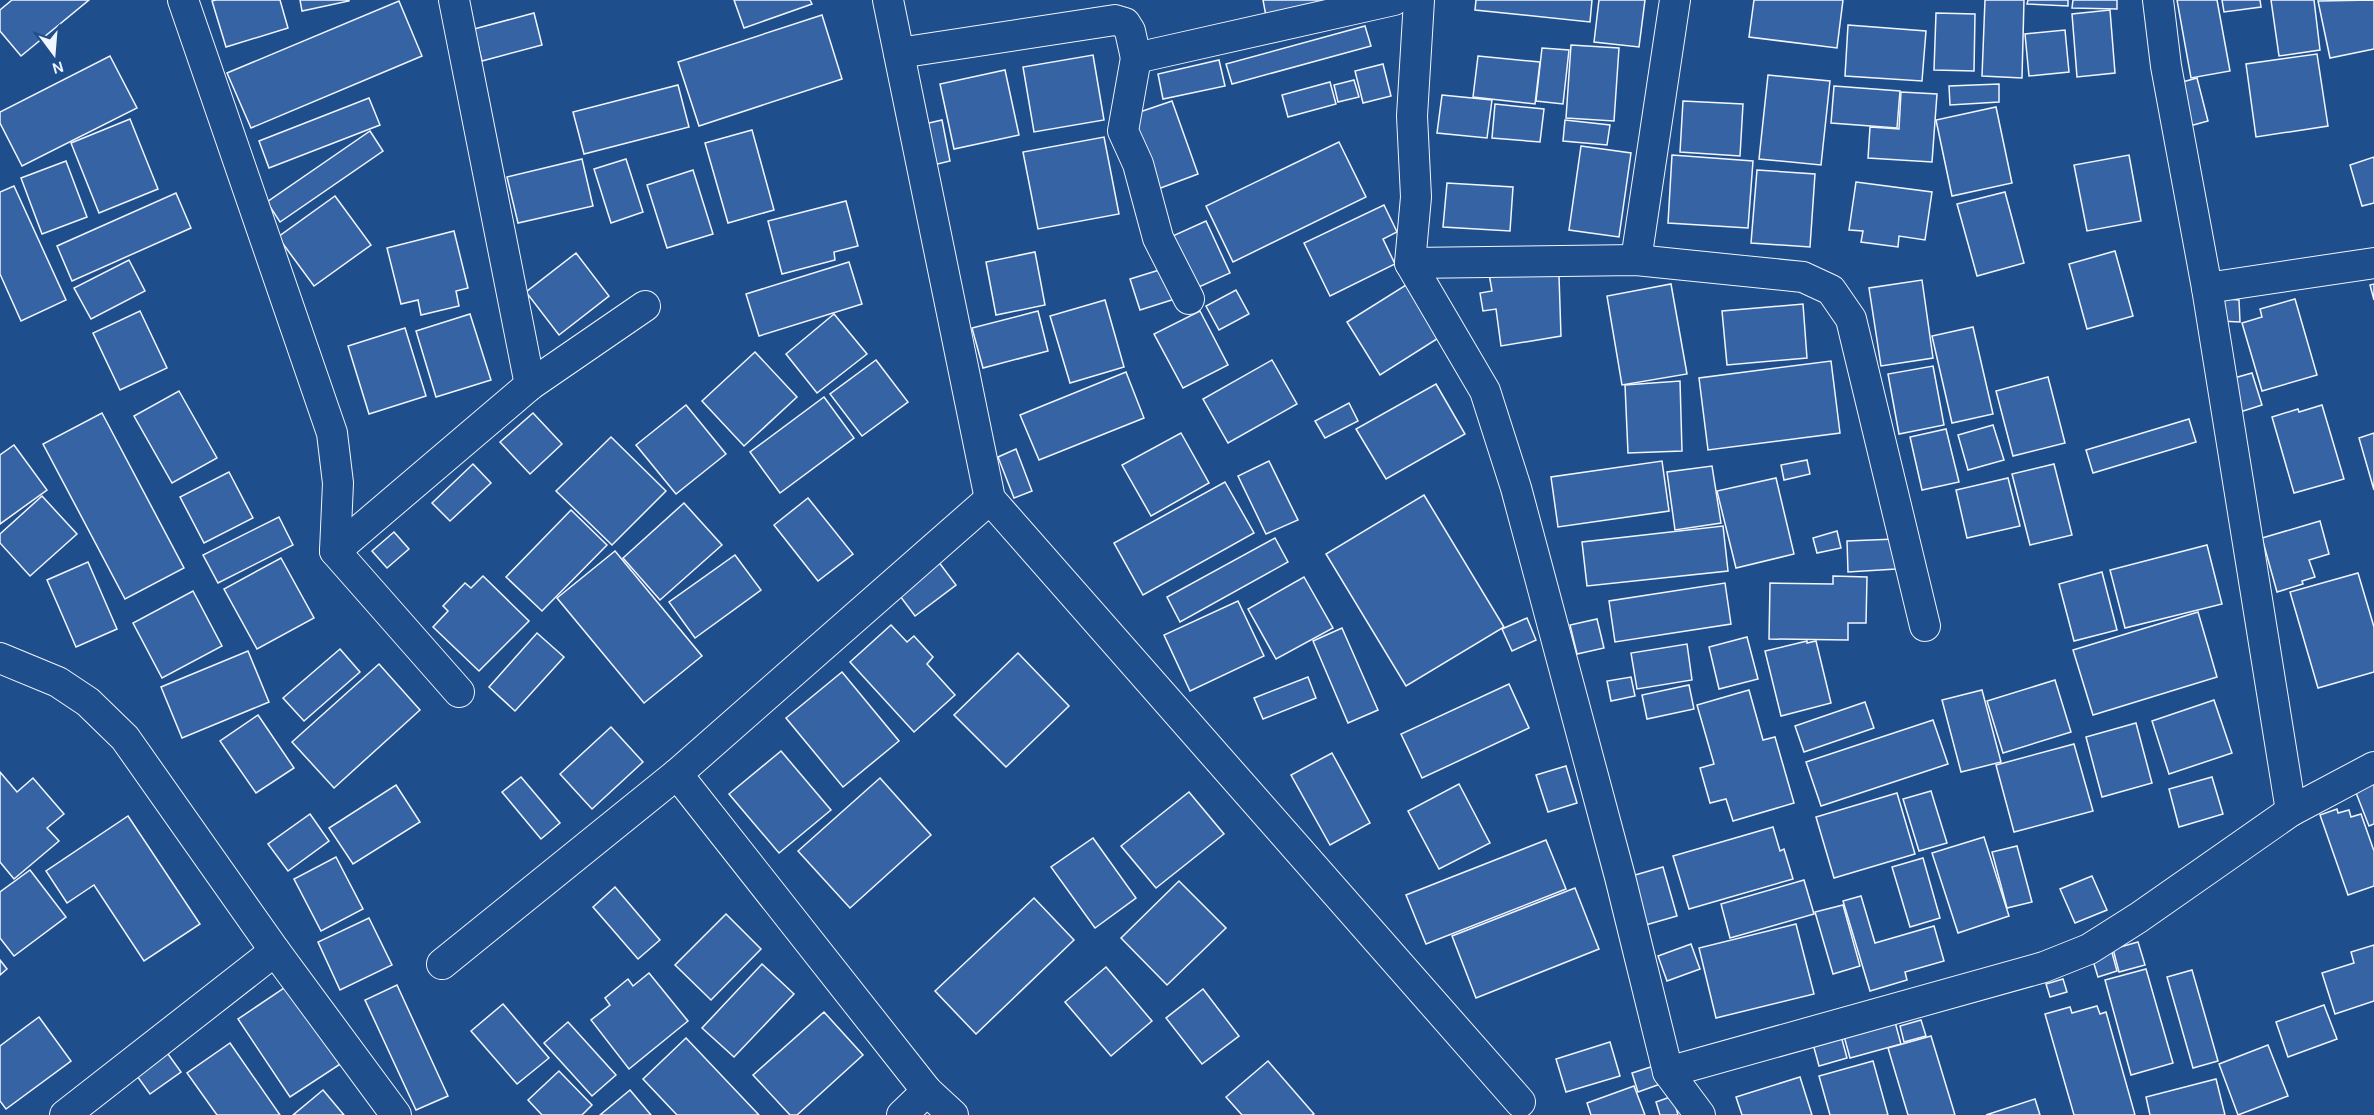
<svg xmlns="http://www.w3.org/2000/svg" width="2374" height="1115" viewBox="0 0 2374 1115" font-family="Karla,sans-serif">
<rect width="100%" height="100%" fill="#1f4e8c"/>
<g fill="#3563a3" stroke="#f2f6ff" stroke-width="1.5">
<polygon points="12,0 89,0 21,56 0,31 0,10"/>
<polygon points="216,0 280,0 288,28 226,47 212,1"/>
<polygon points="300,0 349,0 349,1 302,11"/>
<polygon points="734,0 810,0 812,4 744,28"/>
<polygon points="1263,0 1343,0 1266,16"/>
<polygon points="1476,0 1592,0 1590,22 1475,10"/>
<polygon points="1599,0 1645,0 1639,47 1594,42"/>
<polygon points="1754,0 1843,0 1837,48 1749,37"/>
<polygon points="1985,0 2024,0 2022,78 1982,76"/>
<polygon points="2028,0 2068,0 2068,6 2027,4"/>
<polygon points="2073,0 2117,0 2117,9 2072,8"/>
<polygon points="2177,0 2217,0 2230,71 2191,78"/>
<polygon points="2222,0 2260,0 2261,7 2224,12"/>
<polygon points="2271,0 2314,0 2320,50 2279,56"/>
<polygon points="2374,0 2374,49 2330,58 2318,1"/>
<polygon points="399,1 422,56 251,128 227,73"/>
<polygon points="2110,10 2115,73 2077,77 2072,14"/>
<polygon points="534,13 542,45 482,61 474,29"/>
<polygon points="1936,13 1975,14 1974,71 1934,70"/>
<polygon points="822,15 842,79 699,126 678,62"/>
<polygon points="1848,25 1926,31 1922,81 1845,76"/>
<polygon points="1365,26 1371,46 1232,84 1226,64"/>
<polygon points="2065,30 2069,72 2029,76 2025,34"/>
<polygon points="1571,45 1619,48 1614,121 1566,118"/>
<polygon points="1542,48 1569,50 1563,104 1536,101"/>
<polygon points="2317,54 2328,126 2256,137 2246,64"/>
<polygon points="1093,55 1104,120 1034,132 1023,67"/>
<polygon points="110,56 137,108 22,166 0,123 0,112"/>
<polygon points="1478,56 1540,62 1535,104 1473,97"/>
<polygon points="1219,60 1225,86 1163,99 1158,74"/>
<polygon points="1383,64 1391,96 1363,103 1355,71"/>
<polygon points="1005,70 1019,135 954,149 940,84"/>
<polygon points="1768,75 1830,81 1821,165 1759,159"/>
<polygon points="2197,78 2208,121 2186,127 2175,84"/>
<polygon points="1354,80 1359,97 1338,102 1334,85"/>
<polygon points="1330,82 1336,104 1288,117 1282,95"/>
<polygon points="1999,84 1999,102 1950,105 1949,86"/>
<polygon points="678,85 689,127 584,154 573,112"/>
<polygon points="1834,86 1900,91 1897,128 1831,123"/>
<polygon points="1901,92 1937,94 1932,162 1868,158 1870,127 1899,129"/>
<polygon points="1442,95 1492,100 1487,138 1437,133"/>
<polygon points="369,98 380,125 269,168 259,141"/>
<polygon points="1172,101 1198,174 1158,189 1131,115"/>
<polygon points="1683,101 1743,104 1740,156 1680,152"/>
<polygon points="1495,104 1544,109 1540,142 1492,138"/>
<polygon points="1996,107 2012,183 1952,196 1936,120"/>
<polygon points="130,119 158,189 99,213 71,143"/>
<polygon points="942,120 950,161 925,167 916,126"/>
<polygon points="1565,120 1610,125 1607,145 1563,141"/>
<polygon points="752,130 774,210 728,223 705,143"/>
<polygon points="370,131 383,151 280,222 267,202"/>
<polygon points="1104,137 1119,214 1038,229 1023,152"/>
<polygon points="1339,142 1366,197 1233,262 1206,206"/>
<polygon points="1581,146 1631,153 1619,237 1569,230"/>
<polygon points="1672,155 1753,161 1748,228 1668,223"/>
<polygon points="2129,155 2141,221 2087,231 2074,165"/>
<polygon points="2374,157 2374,203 2362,206 2350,165"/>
<polygon points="582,159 593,206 518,223 507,177"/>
<polygon points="626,159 643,212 611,223 594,169"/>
<polygon points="66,161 87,217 42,234 21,178"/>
<polygon points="693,170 713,234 667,248 647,185"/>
<polygon points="1757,170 1815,174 1810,247 1751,243"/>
<polygon points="1856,182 1932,192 1925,240 1899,236 1898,247 1861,242 1863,231 1849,230"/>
<polygon points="1447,183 1513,187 1510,231 1443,227"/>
<polygon points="14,186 66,300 21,321 0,274 0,192"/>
<polygon points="2005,192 2024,263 1977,276 1957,204"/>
<polygon points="176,193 191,228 72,281 57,246"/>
<polygon points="335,196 371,245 314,286 278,237"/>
<polygon points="846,201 858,246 834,252 835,260 782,274 768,221"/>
<polygon points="1384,205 1397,232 1383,239 1395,264 1330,296 1304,243"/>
<polygon points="1206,221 1230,273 1190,291 1166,239"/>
<polygon points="454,231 468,288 456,291 459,306 421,315 418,300 401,304 387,248"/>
<polygon points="2115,251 2133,316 2087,329 2069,264"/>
<polygon points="1035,252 1045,305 996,315 986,262"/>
<polygon points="576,253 609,296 559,335 526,292"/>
<polygon points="129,260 145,291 91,319 74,288"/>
<polygon points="849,262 862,304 759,336 746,294"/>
<polygon points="1169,267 1178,298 1140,310 1130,279"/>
<polygon points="1488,268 1559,276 1561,336 1501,346 1496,309 1483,311 1480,293 1492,291"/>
<polygon points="1922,280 1933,358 1881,366 1869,288"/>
<polygon points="1671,284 1687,374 1622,385 1607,296"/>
<polygon points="2374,284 2374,300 2370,285"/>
<polygon points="1406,285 1440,337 1380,375 1347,322"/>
<polygon points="1236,290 1249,314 1219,330 1206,306"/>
<polygon points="2217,298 2239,300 2240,322 2219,321"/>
<polygon points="2295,299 2317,375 2262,391 2242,323 2262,317 2260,309"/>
<polygon points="1105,300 1124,367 1070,383 1050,316"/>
<polygon points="1803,304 1807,358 1727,365 1722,311"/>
<polygon points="140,311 167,368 120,390 93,333"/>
<polygon points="1038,311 1048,351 983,368 972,328"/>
<polygon points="1200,311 1228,365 1183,388 1154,334"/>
<polygon points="470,314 491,380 436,397 416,331"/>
<polygon points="834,314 867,354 817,393 786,354"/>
<polygon points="1973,327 1993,414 1952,423 1932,336"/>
<polygon points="405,328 426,396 369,414 348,346"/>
<polygon points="755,352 797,397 744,446 702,401"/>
<polygon points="876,360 908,402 862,436 830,394"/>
<polygon points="1272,360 1297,404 1228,443 1203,399"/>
<polygon points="1831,361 1840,433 1708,450 1699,378"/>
<polygon points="1933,366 1944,425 1899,434 1888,374"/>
<polygon points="1126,372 1144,418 1039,460 1020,415"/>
<polygon points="2252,373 2262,405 2237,413 2227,380"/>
<polygon points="2048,377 2065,443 2013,456 1996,391"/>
<polygon points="1680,381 1682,451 1628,453 1625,385"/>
<polygon points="1436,384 1465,434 1386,479 1356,429"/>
<polygon points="179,391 217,458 172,483 134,416"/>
<polygon points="824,397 854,438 780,493 750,452"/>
<polygon points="1349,403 1358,421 1325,438 1315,421"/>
<polygon points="686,405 726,454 676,494 636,445"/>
<polygon points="2322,405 2344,479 2294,493 2272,417 2298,409 2299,412"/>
<polygon points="102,413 184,568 125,599 43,444"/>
<polygon points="533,413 562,444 530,474 500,442"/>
<polygon points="2189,419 2196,442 2093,473 2086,450"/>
<polygon points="1993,425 2004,460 1968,470 1958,435"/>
<polygon points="1946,429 1959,482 1922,490 1910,437"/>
<polygon points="1181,433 1209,483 1151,516 1122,465"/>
<polygon points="2374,433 2374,490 2359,438"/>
<polygon points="611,437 666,491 612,545 556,491"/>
<polygon points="14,445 47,490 0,524 0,455"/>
<polygon points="1016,449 1032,491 1014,498 998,457"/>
<polygon points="1807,460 1810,474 1784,480 1781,465"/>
<polygon points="1269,461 1298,520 1266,534 1238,476"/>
<polygon points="1662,461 1669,511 1558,527 1551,477"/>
<polygon points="473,464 491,483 450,521 432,503"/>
<polygon points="2054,464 2072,535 2030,545 2012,474"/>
<polygon points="1712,466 1721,523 1675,530 1667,472"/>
<polygon points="229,472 253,518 204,543 180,497"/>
<polygon points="1776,478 1794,554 1736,568 1717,491"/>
<polygon points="2008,478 2020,526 1967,538 1956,490"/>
<polygon points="1225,482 1254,533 1143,595 1114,543"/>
<polygon points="1424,495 1504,627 1406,686 1326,554"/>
<polygon points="42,496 77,534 30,576 0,543 0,534"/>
<polygon points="808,498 853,554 818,581 774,525"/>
<polygon points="684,503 722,545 660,600 623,558"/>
<polygon points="571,510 607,545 542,611 506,577"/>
<polygon points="279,517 293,545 218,583 203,555"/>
<polygon points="2320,521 2329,554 2309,560 2315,577 2302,581 2303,584 2277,592 2262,538"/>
<polygon points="1723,526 1728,571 1587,586 1582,542"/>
<polygon points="1837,531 1841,548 1817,553 1813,538"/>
<polygon points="394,532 409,549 387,568 372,551"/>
<polygon points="1275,538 1288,562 1180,622 1167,597"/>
<polygon points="1895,539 1896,569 1848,572 1847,541"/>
<polygon points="2207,545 2222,604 2125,628 2110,570"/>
<polygon points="615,551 702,656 644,703 557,598"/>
<polygon points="735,555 761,590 695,638 669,602"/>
<polygon points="935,557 956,585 915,616 894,588"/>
<polygon points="281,558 314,618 257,649 224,589"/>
<polygon points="88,562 117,629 76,647 47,580"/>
<polygon points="2102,572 2117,630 2074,641 2059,584"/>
<polygon points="2358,573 2374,627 2374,672 2318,688 2290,592"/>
<polygon points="483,576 529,621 479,671 433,627 448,611 443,606 465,583 471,588"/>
<polygon points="1833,576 1867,577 1866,623 1848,623 1848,640 1769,639 1770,583 1833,584"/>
<polygon points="1304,577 1333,628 1276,659 1248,609"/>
<polygon points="1725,583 1731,624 1615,642 1609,601"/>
<polygon points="193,591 222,646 162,678 133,623"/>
<polygon points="1238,601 1264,656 1190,691 1164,635"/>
<polygon points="2198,612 2217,677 2093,715 2073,650"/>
<polygon points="1527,618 1536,640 1512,651 1502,629"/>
<polygon points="1597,619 1604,648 1577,654 1570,625"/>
<polygon points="891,625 907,642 914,636 933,657 927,664 955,695 914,732 850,662"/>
<polygon points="1342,628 1378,710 1348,723 1313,641"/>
<polygon points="537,633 564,657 515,711 489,687"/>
<polygon points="1747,637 1758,679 1719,689 1709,647"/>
<polygon points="1807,641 1807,643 1816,641 1831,703 1781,716 1765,651"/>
<polygon points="1687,644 1692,680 1637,689 1631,653"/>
<polygon points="340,649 360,672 304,721 283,698"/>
<polygon points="248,651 269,702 182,738 161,687"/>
<polygon points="1018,653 1069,706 1006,767 954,715"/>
<polygon points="379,664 420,710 334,788 292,742"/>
<polygon points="842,672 899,741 843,787 786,718"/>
<polygon points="1308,677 1316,698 1263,719 1254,698"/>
<polygon points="1631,677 1635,696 1611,701 1607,681"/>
<polygon points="2055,680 2071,732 2003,753 1987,701"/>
<polygon points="1509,684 1529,728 1422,778 1401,734"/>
<polygon points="1689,685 1694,709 1647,719 1642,695"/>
<polygon points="1749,690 1763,740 1775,737 1794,803 1733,821 1726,799 1710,803 1700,768 1714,764 1697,705"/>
<polygon points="1982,690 2001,762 1961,772 1942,700"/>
<polygon points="2214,700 2232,753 2169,774 2152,721"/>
<polygon points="1865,702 1874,728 1804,752 1795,726"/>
<polygon points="258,715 294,768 256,793 220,741"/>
<polygon points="1933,720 1948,764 1821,806 1806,762"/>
<polygon points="2136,723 2152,783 2102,797 2086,737"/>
<polygon points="611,727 643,762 592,809 560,774"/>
<polygon points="2074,744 2093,811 2014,832 1996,765"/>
<polygon points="781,751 831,810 779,853 729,794"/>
<polygon points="1332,753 1370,823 1330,845 1291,775"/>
<polygon points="1566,766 1577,803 1548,812 1536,775"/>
<polygon points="2374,771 2374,824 2369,826 2351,780"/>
<polygon points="0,772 17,792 33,778 64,814 47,828 59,841 14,879 0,862"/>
<polygon points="521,777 560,823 541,839 502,792"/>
<polygon points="2212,777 2223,814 2179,827 2169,789"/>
<polygon points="880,778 931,835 850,908 798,851"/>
<polygon points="1459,784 1490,843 1439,869 1408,811"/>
<polygon points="396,785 420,822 353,864 329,828"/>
<polygon points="1931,791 1947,843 1919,851 1903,799"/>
<polygon points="1189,792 1224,834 1156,888 1121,846"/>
<polygon points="1897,793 1915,854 1834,878 1816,817"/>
<polygon points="2337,809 2338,813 2349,810 2351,817 2361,814 2374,851 2374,886 2348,895 2320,815"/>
<polygon points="310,814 329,841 288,871 268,844"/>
<polygon points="128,816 200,924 144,961 94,885 67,903 46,871"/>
<polygon points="1773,827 1780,851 1784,849 1793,879 1689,909 1673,856"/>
<polygon points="1984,837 2009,916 1958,933 1932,853"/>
<polygon points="1093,838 1136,898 1095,928 1051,867"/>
<polygon points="1546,840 1566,889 1426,944 1406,895"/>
<polygon points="2017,846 2032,902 2007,908 1992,852"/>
<polygon points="336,857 363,909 321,931 294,879"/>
<polygon points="1923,858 1940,918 1910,927 1892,867"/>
<polygon points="1663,867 1677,916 1642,926 1628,877"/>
<polygon points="30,870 66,917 14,956 0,938 0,892"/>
<polygon points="2092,876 2107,910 2075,923 2060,889"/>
<polygon points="1804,880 1814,914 1730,938 1721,904"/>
<polygon points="1179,881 1226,928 1167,985 1121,938"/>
<polygon points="615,887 660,940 638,959 593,907"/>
<polygon points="1575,888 1599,949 1476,998 1452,936"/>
<polygon points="1861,896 1875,943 1934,926 1944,961 1905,972 1907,980 1870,991 1843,901"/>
<polygon points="1034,898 1074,940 976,1034 935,991"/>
<polygon points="1843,905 1860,966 1833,974 1815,912"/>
<polygon points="726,914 761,949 711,1000 675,965"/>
<polygon points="369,918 392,965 340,990 318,942"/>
<polygon points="1796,924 1814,994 1716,1018 1699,948"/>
<polygon points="2138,942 2145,965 2119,972 2113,949"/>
<polygon points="1691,944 1700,969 1667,981 1658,956"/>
<polygon points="2374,945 2374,1001 2335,1014 2322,973 2354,963 2351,952"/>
<polygon points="2111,949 2117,971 2098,977 2091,954"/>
<polygon points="0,960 7,969 0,975"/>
<polygon points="762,964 794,994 734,1057 702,1028"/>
<polygon points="1106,967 1152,1021 1111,1056 1065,1002"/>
<polygon points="2146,969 2173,1063 2131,1075 2105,980"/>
<polygon points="2192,970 2218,1061 2193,1068 2167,977"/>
<polygon points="649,973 688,1021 629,1069 591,1020 610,1005 605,998 628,979 633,986"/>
<polygon points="2063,979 2067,992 2050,997 2046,984"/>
<polygon points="293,982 345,1061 290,1097 238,1019"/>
<polygon points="397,985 448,1096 416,1110 365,1000"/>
<polygon points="1203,989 1239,1036 1202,1064 1166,1018"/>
<polygon points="503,1004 549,1058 517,1084 471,1031"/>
<polygon points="2324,1005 2337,1039 2288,1057 2276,1022"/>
<polygon points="2097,1006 2100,1014 2106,1012 2135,1115 2074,1115 2045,1014 2070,1007 2072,1013"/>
<polygon points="824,1012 863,1055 797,1115 790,1115 753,1075"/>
<polygon points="39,1017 71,1061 6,1109 0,1101 0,1046"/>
<polygon points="1921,1020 1926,1036 1904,1042 1900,1026"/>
<polygon points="568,1022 616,1075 592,1096 544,1043"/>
<polygon points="1895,1022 1901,1044 1850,1058 1844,1036"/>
<polygon points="1841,1036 1847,1058 1819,1066 1813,1044"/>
<polygon points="1931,1036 1955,1115 1908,1115 1888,1048"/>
<polygon points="686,1038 759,1115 677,1115 643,1079"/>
<polygon points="1610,1042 1620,1076 1566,1092 1556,1059"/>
<polygon points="230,1043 280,1115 217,1115 187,1073"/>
<polygon points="2268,1045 2288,1096 2238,1115 2219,1064"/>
<polygon points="163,1047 181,1072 150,1094 132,1069"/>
<polygon points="1268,1061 1314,1114 1312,1115 1242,1115 1226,1097"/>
<polygon points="1873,1061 1888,1115 1830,1115 1819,1076"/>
<polygon points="1660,1064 1666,1082 1638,1092 1632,1073"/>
<polygon points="559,1071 592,1105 582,1115 542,1115 528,1100"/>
<polygon points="1800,1077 1812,1115 1742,1115 1736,1097"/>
<polygon points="2216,1079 2225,1115 2150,1115 2146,1097"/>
<polygon points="1634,1086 1645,1115 1591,1115 1587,1103"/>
<polygon points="323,1090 344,1115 293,1115"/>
<polygon points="630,1090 651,1115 600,1115"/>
<polygon points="1673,1096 1678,1115 1660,1115 1656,1102"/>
<polygon points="2035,1099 2040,1115 1986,1115"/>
</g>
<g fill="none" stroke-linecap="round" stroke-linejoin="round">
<defs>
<g id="minor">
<polyline points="183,0 332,433 338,483 335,551 459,692"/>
<polyline points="454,0 530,385"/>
<polyline points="888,0 990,499 1520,1102"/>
<polyline points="1419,0 1412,116 1416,197 1410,263 1485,391 1516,488 1620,877 1668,1072 1700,1115"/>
<polyline points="2158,0 2166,66 2207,288 2291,811"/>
<polyline points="899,53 1115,20 1125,23 1130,31 1136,58 1394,0"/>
<polyline points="1136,58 1123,131 1138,164 1158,238 1189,299"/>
<polyline points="1636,260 1675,0"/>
<polyline points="1410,263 1636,260 1803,277 1831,290 1851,319 1925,626"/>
<polyline points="2207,288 2374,263"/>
<polyline points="335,551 530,385 645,306"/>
<polyline points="0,658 58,682 88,702 125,738 275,951 396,1115"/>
<polyline points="677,774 927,1091 953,1115"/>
<polyline points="442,964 677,774 990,499"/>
<polyline points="1668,1072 2044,967 2089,949 2138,918 2291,811 2374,767"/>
<polyline points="65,1115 275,951"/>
<polyline points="902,1115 927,1091"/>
</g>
</defs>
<use href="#minor" stroke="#f2f6ff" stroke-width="32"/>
<use href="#minor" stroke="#1f4e8c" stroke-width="30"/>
</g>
<g transform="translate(54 54) rotate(164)" stroke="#1f4e8c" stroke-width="4.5" paint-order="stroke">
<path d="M0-4.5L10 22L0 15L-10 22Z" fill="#f2f6ff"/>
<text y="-9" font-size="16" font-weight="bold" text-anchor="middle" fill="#f2f6ff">N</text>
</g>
</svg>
